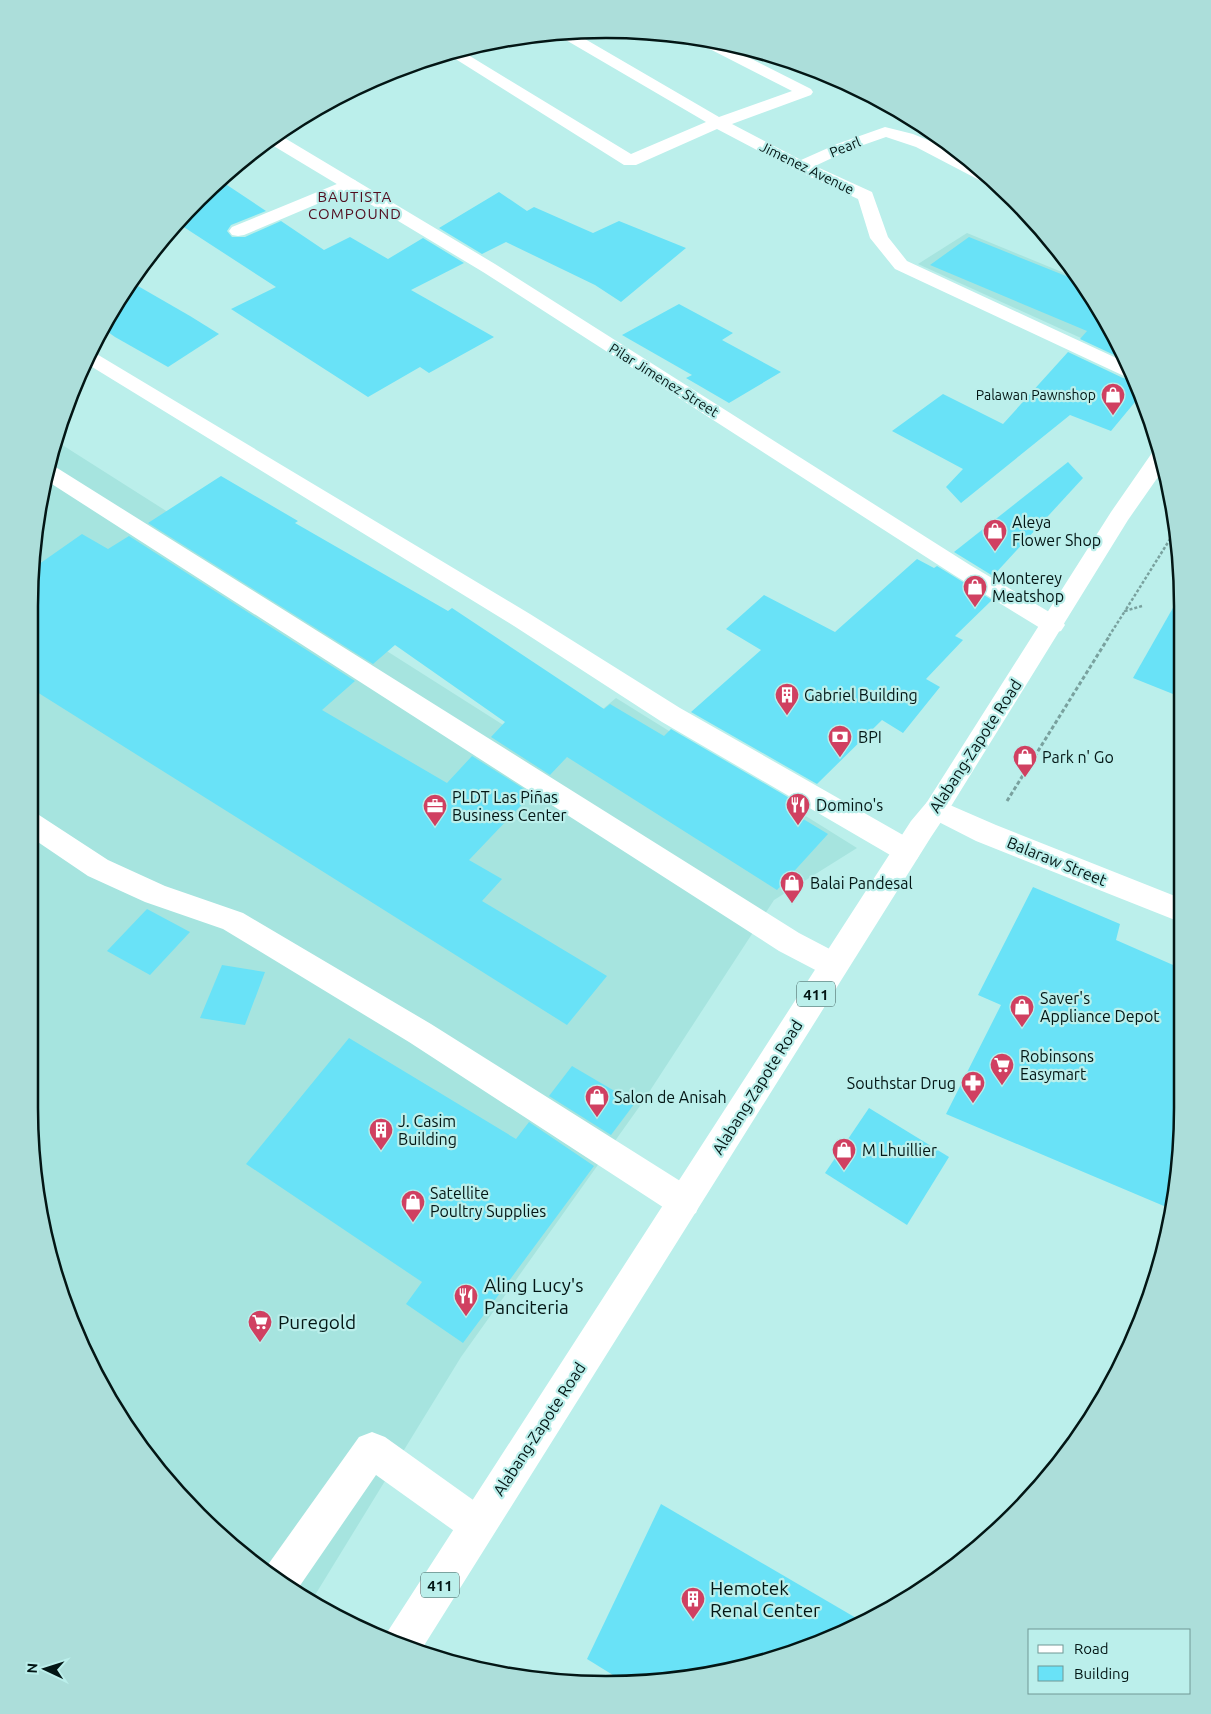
<svg xmlns="http://www.w3.org/2000/svg" width="1211" height="1714" viewBox="0 0 1211 1714" font-family="Ubuntu,sans-serif">
<rect width="100%" height="100%" fill="#bbefeb"/>
<g fill="#a6e4df">
<polygon points="967,233 1074,277 1123,351 1125,358 918,264"/>
<polygon points="56,441 549,754 616,698 857,848 774,900 642,1103 461,1357 312,1600 225,1542 126,1429 73,1329 48,1258 29,1108 29,605 40,493"/>
</g>
<g fill="#69e2f7">
<polygon points="218,179 266,211 231,225 227,231 232,237 245,237 281,221 324,250 350,237 388,259 423,238 464,263 411,290 494,337 429,373 420,367 368,397 231,309 276,287 176,222"/>
<polygon points="499,192 527,211 534,207 593,233 619,221 686,248 621,302 595,285 506,242 482,254 439,228"/>
<polygon points="969,237 1076,280 1123,351 1127,361 1080,339 1087,331 930,265"/>
<polygon points="131,282 190,316 219,334 168,367 115,337 101,327"/>
<polygon points="679,304 733,333 722,340 781,372 729,403 686,378 692,375 622,335"/>
<polygon points="1068,352 1123,378 1133,379 1140,396 1111,431 1070,415 961,503 946,487 963,469 892,431 943,394 1003,424"/>
<polygon points="1068,462 1083,478 993,576 954,552"/>
<polygon points="221,476 298,521 295,523 448,611 452,608 604,709 610,704 664,736 671,729 798,803 790,811 828,834 777,890 567,757 550,775 491,737 505,722 395,645 373,664 148,523"/>
<polygon points="82,534 108,549 129,536 355,681 322,710 447,783 472,756 532,794 469,860 502,879 482,901 607,976 567,1025 29,687 29,605 32,569"/>
<polygon points="917,559 934,568 937,566 992,600 955,636 963,640 926,679 940,687 903,733 882,720 817,784 691,712 761,650 726,629 764,595 835,632"/>
<polygon points="1178,599 1178,696 1133,678"/>
<polygon points="1033,887 1120,924 1116,940 1180,968 1181,1146 1171,1209 946,1114 1001,1005 978,995"/>
<polygon points="147,909 190,932 150,975 107,951"/>
<polygon points="222,965 265,972 245,1025 200,1018"/>
<polygon points="349,1038 516,1139 529,1122 594,1166 463,1343 406,1304 422,1282 246,1164"/>
<polygon points="572,1066 635,1103 611,1135 549,1096"/>
<polygon points="869,1108 949,1157 907,1225 825,1173"/>
<polygon points="661,1504 863,1622 826,1641 681,1680 621,1680 587,1659"/>
</g>
<g fill="none" stroke-linecap="round" stroke-linejoin="round">
<g stroke="#79a19e" stroke-width="2.5" stroke-dasharray="3 2" stroke-linecap="butt">
<polyline points="1142,606 1125,611 1177,528"/>
<polyline points="1109,636 1125,611"/>
</g>
<polyline stroke="#79a19e" stroke-width="3" stroke-dasharray="4 2.5" stroke-linecap="butt" points="1007,801 1110,635"/>
<g fill="#fff" fill-rule="evenodd">
<polygon points="349,179 355,180 358,184 355,188 244,235 238,236 232,235 229,231 232,227"/>
<polygon points="48,465 54,466 799,933 843,956 848,965 843,974 833,977 823,974 779,951 44,479"/>
<polygon points="29,812 39,815 108,860 165,886 243,913 431,1024 696,1191 700,1202 696,1213 684,1218 672,1213 409,1042 223,929 145,902 88,876 29,836"/>
<polygon points="372,1432 385,1437 490,1512 496,1525 490,1538 477,1544 464,1538 376,1475 297,1590 266,1569 267,1566 359,1437"/>
</g>
<g fill="#fff" fill-rule="evenodd">
<polygon points="573,32 719,117 792,91 698,43 696,39 720,43 811,89 813,92 811,95 732,124 801,160 837,144 885,127 913,134 942,146 972,162 992,181 981,181 916,147 886,137 849,150 815,166 872,192 888,237 907,261 1127,363 1133,377 1124,376 895,269 870,238 858,199 795,170 717,129 636,165 624,165 446,53 460,50 631,154 706,122 559,36 557,33"/>
<polygon points="278,134 495,264 970,565 1061,619 1065,625 1061,631 1053,633 1045,631 954,575 483,272 267,142"/>
<polygon points="90,350 530,614 680,708 917,843 921,851 917,859 907,862 897,859 662,722 514,626 84,362"/>
</g>
<polygon fill="#fff" fill-rule="evenodd" points="936,799 996,825 1180,898 1180,922 976,841 927,816 923,809 927,802"/>
<polygon fill="#fff" fill-rule="evenodd" points="1160,449 1165,467 1128,520 945,816 931,837 420,1652 385,1639 388,1631 911,821 927,802 1111,512 1154,450"/>
</g>
<defs>
<symbol id="shop-pin" viewBox="-11 -11 22 30"><path d="M0 17L-7.5 6A9.5 9.5 0 1 1 7.5 6Z" fill="#d04061" stroke="#bbefeb"/><path d="M-5-2.5h2.3a2.7 3.5 0 0 1 5.4 0H5L5.5 6h-11ZM-1.5-2.5h3a1.5 2.3 0 0 0-3 0Z" fill="#fff"/></symbol>
<symbol id="building-pin" viewBox="-11 -11 22 30"><path d="M0 17L-7.5 6A9.5 9.5 0 1 1 7.5 6Z" fill="#d04061" stroke="#bbefeb"/><path d="M-4-6H4V6H1V3H-1V6H-4ZM-2.5-4.3h1.7v1.8h-1.7ZM.8-4.3h1.7v1.8H.8ZM-2.5-1h1.7V.8h-1.7ZM.8-1h1.7V.8H.8Z" fill="#fff"/></symbol>
<symbol id="bank-pin" viewBox="-11 -11 22 30"><path d="M0 17L-7.5 6A9.5 9.5 0 1 1 7.5 6Z" fill="#d04061" stroke="#bbefeb"/><path d="M-6-4H6V4H-6ZM0-2.3a2.3 2.3 0 1 0 0 4.6a2.3 2.3 0 1 0 0-4.6Z" fill="#fff"/></symbol>
<symbol id="restaurant-pin" viewBox="-11 -11 22 30"><path d="M0 17L-7.5 6A9.5 9.5 0 1 1 7.5 6Z" fill="#d04061" stroke="#bbefeb"/><path d="M-5-6h1v4h1v-4h1v4h1v-4h1v5L-1.5 .5V6h-2V.5L-5-1ZM5-6V6H3V1.5H1.5Q1.5-4 5-6Z" fill="#fff"/></symbol>
<symbol id="office-pin" viewBox="-11 -11 22 30"><path d="M0 17L-7.5 6A9.5 9.5 0 1 1 7.5 6Z" fill="#d04061" stroke="#bbefeb"/><path d="M-6-3h4V-5.5h4V-3h4V5H-6ZM-1-4.5V-3h2v-1.5ZM-6 0V1H6V0Z" fill="#fff"/></symbol>
<symbol id="supermarket-pin" viewBox="-11 -11 22 30"><path d="M0 17L-7.5 6A9.5 9.5 0 1 1 7.5 6Z" fill="#d04061" stroke="#bbefeb"/><path d="M-6-5.5h2.5l.6 2H6L4.5 2H-2.5L-4.4-4H-6ZM-1.5 3.2a1.3 1.3 0 1 0 .1 0ZM3 3.2a1.3 1.3 0 1 0 .1 0Z" fill="#fff"/></symbol>
<symbol id="pharmacy-pin" viewBox="-11 -11 22 30"><path d="M0 17L-7.5 6A9.5 9.5 0 1 1 7.5 6Z" fill="#d04061" stroke="#bbefeb"/><path d="M-2-6h4v4h4v4h-4v4h-4v-4h-4v-4h4Z" fill="#fff"/></symbol>
</defs>
<g fill-rule="evenodd">
<use href="#shop-pin" x="1099" y="381" width="28" height="38"/>
<use href="#shop-pin" x="981" y="517" width="28" height="38"/>
<use href="#shop-pin" x="961" y="573" width="28" height="38"/>
<use href="#building-pin" x="773" y="681" width="28" height="38"/>
<use href="#bank-pin" x="826" y="723" width="28" height="38"/>
<use href="#shop-pin" x="1011" y="743" width="28" height="38"/>
<use href="#restaurant-pin" x="784" y="791" width="28" height="38"/>
<use href="#office-pin" x="421" y="792" width="28" height="38"/>
<use href="#shop-pin" x="778" y="869" width="28" height="38"/>
<use href="#shop-pin" x="1008" y="993" width="28" height="38"/>
<use href="#supermarket-pin" x="988" y="1051" width="28" height="38"/>
<use href="#pharmacy-pin" x="959" y="1069" width="28" height="38"/>
<use href="#shop-pin" x="583" y="1083" width="28" height="38"/>
<use href="#building-pin" x="367" y="1116" width="28" height="38"/>
<use href="#shop-pin" x="830" y="1136" width="28" height="38"/>
<use href="#shop-pin" x="399" y="1188" width="28" height="38"/>
<use href="#restaurant-pin" x="452" y="1282" width="28" height="38"/>
<use href="#supermarket-pin" x="246" y="1308" width="28" height="38"/>
<use href="#building-pin" x="679" y="1585" width="28" height="38"/>
</g>
<g text-anchor="middle" dominant-baseline="central" stroke-width="4.5" stroke-linejoin="round" paint-order="stroke">
<g font-size="14" fill="#031615" stroke="#bbefeb">
<text transform="translate(845 147) rotate(-22)">Pearl</text>
<text transform="translate(807 168) rotate(26)">Jimenez Avenue</text>
<text transform="translate(664 380) rotate(32)">Pilar Jimenez Street</text>
</g>
<g font-size="14" fill="#031615" stroke="#bbefeb" text-anchor="end">
<text x="1096" y="395">Palawan Pawnshop</text>
</g>
<g font-size="15" letter-spacing="1" fill="#520d1f" stroke="#bbefeb">
<text x="355" y="196">BAUTISTA<tspan x="355" dy="17">COMPOUND</tspan></text>
</g>
<g fill="#bbefeb" stroke="#3a5755" stroke-width="1">
<rect x="797" y="981.5" width="38" height="25" rx="4"/>
<rect x="421" y="1572.5" width="38" height="25" rx="4"/>
</g>
<g font-size="15" font-weight="bold" fill="#031615">
<text x="816" y="994">411</text>
<text x="440" y="1585">411</text>
</g>
<g font-size="16" fill="#031615" stroke="#bbefeb" text-anchor="start">
<text x="1012" y="522">Aleya<tspan x="1012" dy="18">Flower Shop</tspan></text>
<text x="992" y="578">Monterey<tspan x="992" dy="18">Meatshop</tspan></text>
<text x="804" y="695">Gabriel Building</text>
<text x="858" y="737">BPI</text>
<text x="1042" y="757">Park n' Go</text>
<text x="452" y="797">PLDT Las Piñas<tspan x="452" dy="18">Business Center</tspan></text>
<text x="816" y="805">Domino's</text>
<text x="810" y="883">Balai Pandesal</text>
<text x="1040" y="998">Saver's<tspan x="1040" dy="18">Appliance Depot</tspan></text>
<text x="1020" y="1056">Robinsons<tspan x="1020" dy="18">Easymart</tspan></text>
<text x="956" y="1083" text-anchor="end">Southstar Drug</text>
<text x="614" y="1097">Salon de Anisah</text>
<text x="398" y="1121">J. Casim<tspan x="398" dy="18">Building</tspan></text>
<text x="862" y="1150">M Lhuillier</text>
<text x="430" y="1193">Satellite<tspan x="430" dy="18">Poultry Supplies</tspan></text>
</g>
<g font-size="16" fill="#031615" stroke="#bbefeb">
<text transform="translate(975 746) rotate(-57)">Alabang-Zapote Road</text>
<text transform="translate(1057 861) rotate(22)">Balaraw Street</text>
<text transform="translate(757 1087) rotate(-58)">Alabang-Zapote Road</text>
<text transform="translate(539 1429) rotate(-57)">Alabang-Zapote Road</text>
</g>
<g font-size="19" fill="#031615" stroke="#bbefeb" text-anchor="start">
<text x="484" y="1285">Aling Lucy's<tspan x="484" dy="22">Panciteria</tspan></text>
<text x="278" y="1322">Puregold</text>
<text x="710" y="1588">Hemotek<tspan x="710" dy="22">Renal Center</tspan></text>
</g>
</g>
<path d="M0 0H1211V1714H0ZM606 38H606A568 568 0 0 1 1174 606V1108A568 568 0 0 1 606 1676H606A568 568 0 0 1 38 1108V606A568 568 0 0 1 606 38Z" fill="#acdeda" fill-rule="evenodd"/>
<path fill="none" stroke="#031615" stroke-width="2.5" d="M606 38H606A568 568 0 0 1 1174 606V1108A568 568 0 0 1 606 1676H606A568 568 0 0 1 38 1108V606A568 568 0 0 1 606 38Z"/>
<rect x="1028" y="1629" width="162" height="65" fill="#bbefeb" stroke="#719895"/>
<rect x="1038" y="1645" width="25" height="8" fill="#ffffff" stroke="#719895"/>
<text x="1074" y="1654" font-size="15" fill="#031615">Road</text>
<rect x="1038" y="1666" width="25" height="15" fill="#69e2f7" stroke="#719895"/>
<text x="1074" y="1679" font-size="15" fill="#031615">Building</text>
<g transform="translate(45 1669) rotate(274)" stroke="#bbefeb" stroke-width="4" paint-order="stroke">
<path d="M0-4L9 19L0 12L-9 19Z" fill="#031615"/>
<text y="-8" font-size="14" font-weight="bold" text-anchor="middle" fill="#031615">N</text>
</g>
</svg>
